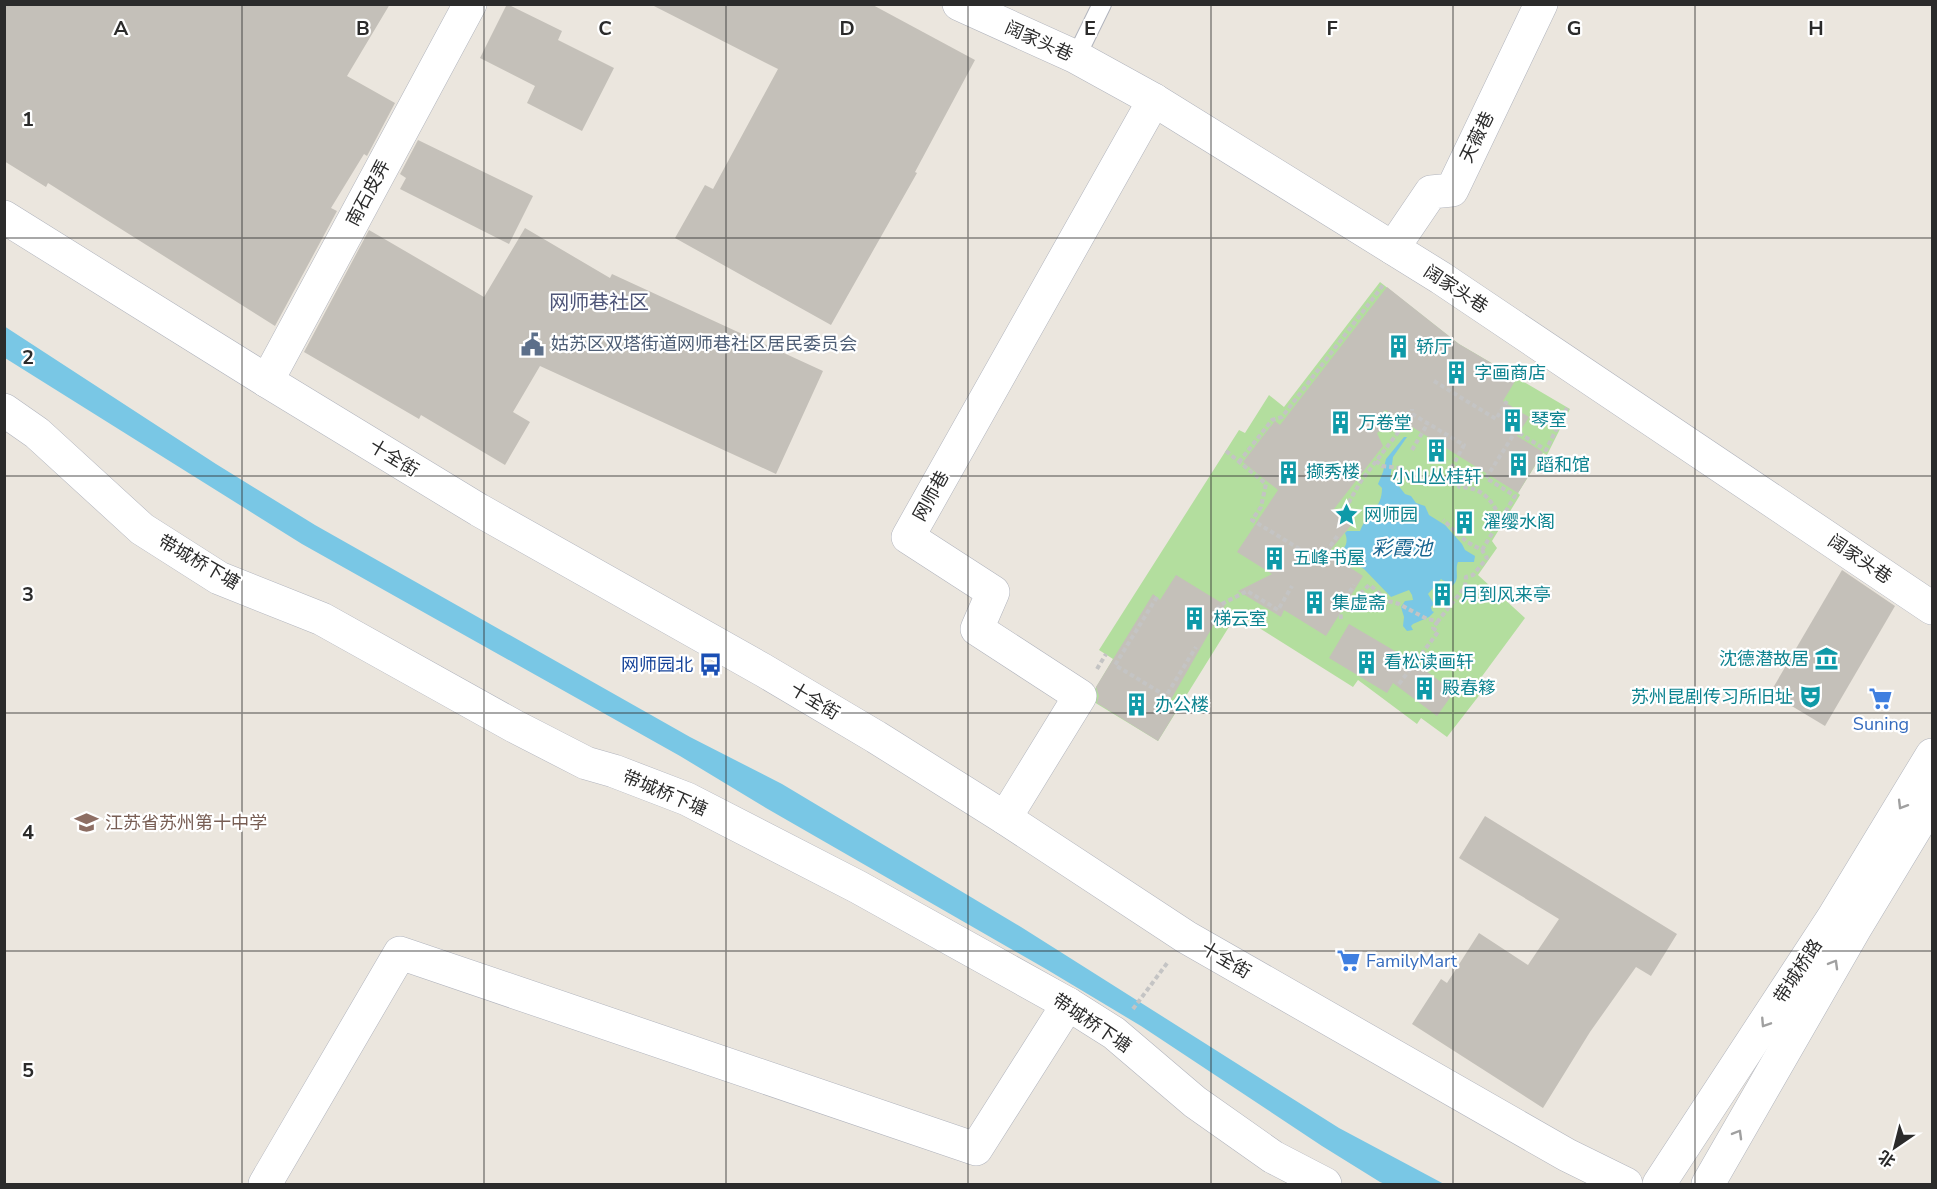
<svg xmlns="http://www.w3.org/2000/svg" width="1937" height="1189" viewBox="0 0 1937 1189" font-family="'Nunito Sans','Noto Sans SC',sans-serif">
<rect width="100%" height="100%" fill="#ebe6de"/>
<polygon fill="#b3de9e" points="1380,282 1459,344 1570,409 1547,455 1543,453 1518,493 1520,495 1492,541 1497,548 1478,575 1525,618 1480,679 1488,684 1447,737 1421,718 1417,724 1358,680 1353,687 1237,614 1158,741 1089,699 1113,659 1099,650 1239,430 1245,433 1269,395 1284,407"/>
<g fill="#79c7e5">
<polygon points="4,326 216,464 315,525 690,737 782,784 1021,927 1339,1128 1444,1184 1385,1184 1380,1182 1322,1146 1141,1026 1046,969 766,808 680,756 302,544 5,358"/>
<path d="M1404,437H1407L1393,457L1390,480L1398,485L1405,494L1411,496L1416,503L1425,506L1429,515L1445,525L1462,544L1465,550L1475,556L1474,562H1458C1454,571 1461,579 1452,586L1441,579L1428,594L1434,604L1431,607L1432,611L1434,612L1429,617L1413,624L1411,626L1413,630L1407,631L1403,626L1404,617L1401,607L1405,601L1413,600L1412,595L1409,590L1391,597L1364,569L1338,555C1345,548 1349,543 1345,533L1347,531H1360C1367,512 1382,510 1382,488L1378,484L1383,472L1386,459Z"/>
</g>
<g fill="#c4c0b9">
<polygon points="4,4 390,4 347,76 395,103 367,156 364,154 331,208 337,211 275,326 48,183 46,187 4,161"/>
<polygon points="507,4 562,31 558,40 614,68 582,131 527,103 535,86 480,58"/>
<polygon points="650,4 871,4 975,60 915,172 917,173 831,325 675,238 705,185 713,189 778,69"/>
<polygon points="418,140 533,196 509,244 400,189 406,178 400,174"/>
<polygon points="525,228 610,278 612,274 823,371 776,474 540,366 513,412 530,422 505,465 421,415 419,419 304,352 369,230 484,297"/>
<polygon points="1387,287 1459,344 1517,378 1503,401 1529,417 1517,436 1543,452 1518,493 1385,410 1375,422 1383,429 1377,433 1383,446 1334,509 1352,524 1328,553 1363,576 1326,636 1284,610 1281,617 1238,591 1272,574 1237,552 1278,490 1243,462 1275,421 1280,425"/>
<polygon points="1842,570 1895,606 1825,726 1770,693"/>
<polygon points="1176,575 1225,605 1169,703 1178,708 1158,741 1097,703 1099,696 1096,687 1153,594 1160,600"/>
<polygon points="1349,624 1417,664 1454,692 1437,716 1393,683 1387,693 1329,658"/>
<polygon points="1485,816 1677,934 1651,976 1636,967 1590,1032 1543,1108 1412,1024 1441,979 1447,983 1479,933 1528,965 1559,919 1459,858"/>
</g>
<g fill="none" stroke-linecap="round" stroke-linejoin="round">
<defs>
<polyline id="lane" points="1076,57 1102,4"/>
<g id="street">
<polyline points="959,4 1076,57 1154,100 1441,278 1932,608"/>
<polyline points="1393,248 1431,192 1452,190 1541,4"/>
<polyline points="267,381 470,4"/>
<polyline points="4,410 37,433 142,529 219,578 322,619 514,726 586,763 614,771 687,799 858,887 1068,1004 1114,1033 1195,1102 1273,1157 1325,1184"/>
<polyline points="1005,818 1080,696 977,629 993,592 908,537 1154,100"/>
<polyline points="265,1184 400,953 976,1149 1068,1004"/>
</g>
<g id="secondary">
<polyline points="4,217 267,381 479,510 763,670 876,737 1005,818 1186,937 1567,1155 1626,1184"/>
<polyline points="1659,1184 1833,918 1932,755"/>
<polyline points="1708,1184 1854,930 1932,801"/>
</g>
</defs>
<use href="#lane" stroke="#b1b4bd" stroke-width="20"/>
<use href="#street" stroke="#b1b4bd" stroke-width="34"/>
<use href="#secondary" stroke="#b1b4bd" stroke-width="34"/>
<g stroke="#c4c4c4" stroke-width="4" stroke-dasharray="4.5 3" stroke-linecap="butt">
<polyline points="1434,381 1496,419 1507,401"/>
<path d="M1412,414L1464,445L1451,469L1458,478L1459,487C1484,488 1490,499 1501,518"/>
<polyline points="1519,433 1546,450 1567,408"/>
<polyline points="1412,450 1428,423"/>
<polyline points="1226,451 1266,484 1261,507 1252,520 1316,559"/>
<polyline points="1376,461 1382,466 1400,468"/>
<polyline points="1239,462 1272,420 1282,417 1384,284"/>
<polyline points="1344,517 1350,500 1361,481 1412,414 1412,409"/>
<polyline points="1482,550 1515,496 1486,478 1514,434"/>
<polyline points="1326,552 1338,535"/>
<polyline points="1157,597 1115,665 1166,696 1196,647"/>
<polyline points="1355,599 1369,585 1371,586 1388,601 1399,604 1427,619 1438,621 1465,587 1466,577 1473,575 1487,558 1482,550 1467,542 1443,520"/>
<polyline points="1213,616 1220,605 1247,591 1278,610 1292,586"/>
<polyline points="1341,619 1340,607 1354,585"/>
<polyline points="1394,655 1413,666"/>
<polyline points="1097,669 1106,654"/>
<polyline points="1399,684 1438,632 1433,628 1438,621"/>
<polyline points="1133,1009 1168,962"/>
</g>
<use href="#lane" stroke="#fff" stroke-width="18"/>
<use href="#street" stroke="#fff" stroke-width="33"/>
<use href="#secondary" stroke="#fff" stroke-width="33"/>
</g>
<defs><path id="oneway-chevron" d="M-2-3.5L2.5 0L-2 3.5" fill="none" stroke-width="1.6" stroke-linecap="round" stroke-linejoin="round" transform="scale(1.5)"/></defs>
<g stroke="#a0a0a0">
<use href="#oneway-chevron" transform="translate(1902 805) rotate(121)"/>
<use href="#oneway-chevron" transform="translate(1834 964) rotate(-60)"/>
<use href="#oneway-chevron" transform="translate(1765 1023) rotate(123)"/>
<use href="#oneway-chevron" transform="translate(1738 1134) rotate(-60)"/>
</g>
<path fill="none" stroke="#2b2b2b" stroke-width="1.5" stroke-opacity="0.55" d="M242,4V1184M484,4V1184M726,4V1184M968,4V1184M1211,4V1184M1453,4V1184M1695,4V1184M4,238H1932M4,476H1932M4,713H1932M4,951H1932"/>
<defs>
<symbol id="civic-bare" viewBox="-9 -9 18 18"><path d="M-.6-6.5H3V-4.5H.6V-3L4-1V1h2V6H-6V1h2V-1L-.6-3ZM-1.2 2.5V6h2.4V2.5Z" fill="#5c6f8a" stroke="#fff" stroke-width="2.5" paint-order="stroke"/></symbol>
<symbol id="building-bare" viewBox="-9 -9 18 18"><path d="M-4-6H4V6H1V3H-1V6H-4ZM-2.5-4.3h1.7v1.8h-1.7ZM.8-4.3h1.7v1.8H.8ZM-2.5-1h1.7V.8h-1.7ZM.8-1h1.7V.8H.8Z" fill="#0f9aa8" stroke="#fff" stroke-width="2.5" paint-order="stroke"/></symbol>
<symbol id="sight-bare" viewBox="-9 -9 18 18"><path d="M0-6L1.8-2.2L6-1.7L2.9 1.2L3.7 5.4L0 3.3L-3.7 5.4L-2.9 1.2L-6-1.7L-1.8-2.2Z" fill="#0f9aa8" stroke="#fff" stroke-width="2.5" paint-order="stroke"/></symbol>
<symbol id="museum-bare" viewBox="-9 -9 18 18"><path d="M0-6L6-3V-2H-6V-3ZM-5-1h2V3h-2ZM-1-1h2V3h-2ZM3-1h2V3H3ZM-6 4H6V6H-6Z" fill="#0f9aa8" stroke="#fff" stroke-width="2.5" paint-order="stroke"/></symbol>
<symbol id="bus-bare" viewBox="-9 -9 18 18"><path d="M-5-6H5V4H4V6H2V4H-2V6H-4V4H-5ZM-3.5-4V0h7V-4ZM-3.5 1.2v1.5H-2V1.2ZM2 1.2v1.5H3.5V1.2Z" fill="#1a4fb4" stroke="#fff" stroke-width="2.5" paint-order="stroke"/></symbol>
<symbol id="theatre-bare" viewBox="-9 -9 18 18"><path d="M-5-5.5Q0-4 5-5.5V0Q5 5 0 6Q-5 5-5 0ZM-3.3-2.5H-1v1.5H-3.3ZM1-2.5H3.3v1.5H1ZM-2.8 1Q0 5.5 2.8 1Z" fill="#0f9aa8" stroke="#fff" stroke-width="2.5" paint-order="stroke"/></symbol>
<symbol id="supermarket-bare" viewBox="-9 -9 18 18"><path d="M-6-5.5h2.5l.6 2H6L4.5 2H-2.5L-4.4-4H-6ZM-1.5 3.2a1.3 1.3 0 1 0 .1 0ZM3 3.2a1.3 1.3 0 1 0 .1 0Z" fill="#3f7fe0" stroke="#fff" stroke-width="2.5" paint-order="stroke"/></symbol>
<symbol id="school-bare" viewBox="-9 -9 18 18"><path d="M0-5L7-2L0 1L-7-2ZM-4 1L0 2.5L4 1V4Q0 6-4 4Z" fill="#8d6e63" stroke="#fff" stroke-width="2.5" paint-order="stroke"/></symbol>
</defs>
<g fill-rule="evenodd">
<use href="#civic-bare" x="516" y="328" width="33" height="33"/>
<use href="#building-bare" x="1382" y="330" width="33" height="33"/>
<use href="#building-bare" x="1440" y="356" width="33" height="33"/>
<use href="#building-bare" x="1496" y="404" width="33" height="33"/>
<use href="#building-bare" x="1324" y="406" width="33" height="33"/>
<use href="#building-bare" x="1420" y="434" width="33" height="33"/>
<use href="#building-bare" x="1502" y="448" width="33" height="33"/>
<use href="#building-bare" x="1272" y="456" width="33" height="33"/>
<use href="#sight-bare" x="1330" y="498" width="33" height="33"/>
<use href="#building-bare" x="1448" y="506" width="33" height="33"/>
<use href="#building-bare" x="1258" y="542" width="33" height="33"/>
<use href="#building-bare" x="1426" y="578" width="33" height="33"/>
<use href="#building-bare" x="1298" y="586" width="33" height="33"/>
<use href="#building-bare" x="1178" y="602" width="33" height="33"/>
<use href="#museum-bare" x="1810" y="642" width="33" height="33"/>
<use href="#building-bare" x="1350" y="646" width="33" height="33"/>
<use href="#bus-bare" x="694" y="648" width="33" height="33"/>
<use href="#building-bare" x="1408" y="672" width="33" height="33"/>
<use href="#theatre-bare" x="1794" y="680" width="33" height="33"/>
<use href="#supermarket-bare" x="1864" y="682" width="33" height="33"/>
<use href="#building-bare" x="1120" y="688" width="33" height="33"/>
<use href="#school-bare" x="70" y="806" width="33" height="33"/>
<use href="#supermarket-bare" x="1332" y="944" width="33" height="33"/>
</g>
<g text-anchor="middle" dominant-baseline="central" stroke-width="4.5" stroke-linejoin="round" paint-order="stroke">
<g font-size="18" fill="#2b2b2b" stroke="#fff">
<text transform="translate(1039 41) rotate(24)">阔家头巷</text>
<text transform="translate(1477 137) rotate(-64)">天薇巷</text>
<text transform="translate(368 193) rotate(-62)">南石皮弄</text>
<text transform="translate(1456 289) rotate(33)">阔家头巷</text>
<text transform="translate(394 458) rotate(31)">十全街</text>
<text transform="translate(931 496) rotate(-61)">网师巷</text>
<text transform="translate(1860 559) rotate(34)">阔家头巷</text>
<text transform="translate(199 562) rotate(30)">带城桥下塘</text>
<text transform="translate(815 701) rotate(31)">十全街</text>
<text transform="translate(665 793) rotate(23)">带城桥下塘</text>
<text transform="translate(1226 960) rotate(30)">十全街</text>
<text transform="translate(1798 971) rotate(-57)">带城桥路</text>
<text transform="translate(1092 1023) rotate(34)">带城桥下塘</text>
</g>
<g font-size="18" fill="#4e5e75" stroke="#fff" text-anchor="start">
<text x="551" y="344">姑苏区双塔街道网师巷社区居民委员会</text>
</g>
<g font-size="18" fill="#0d838f" stroke="#fff" text-anchor="start">
<text x="1416" y="347">轿厅</text>
<text x="1474" y="373">字画商店</text>
<text x="1531" y="420">琴室</text>
<text x="1358" y="423">万卷堂</text>
<text x="1536" y="465">蹈和馆</text>
<text x="1306" y="472">撷秀楼</text>
<text x="1437" y="477" text-anchor="middle">小山丛桂轩</text>
<text x="1364" y="515">网师园</text>
<text x="1483" y="522">濯缨水阁</text>
<text x="1293" y="558">五峰书屋</text>
<text x="1461" y="595">月到风来亭</text>
<text x="1332" y="603">集虚斋</text>
<text x="1213" y="619">梯云室</text>
<text x="1809" y="659" text-anchor="end">沈德潜故居</text>
<text x="1384" y="662">看松读画轩</text>
<text x="1442" y="688">殿春簃</text>
<text x="1793" y="697" text-anchor="end">苏州昆剧传习所旧址</text>
<text x="1155" y="705">办公楼</text>
</g>
<g font-size="18" fill="#164399" stroke="#fff" text-anchor="end">
<text x="693" y="665">网师园北</text>
</g>
<g font-size="18" fill="#366cbe" stroke="#fff">
<text x="1881" y="724">Suning</text>
<text x="1366" y="961" text-anchor="start">FamilyMart</text>
</g>
<g font-size="18" fill="#785e54" stroke="#fff" text-anchor="start">
<text x="105" y="823">江苏省苏州第十中学</text>
</g>
<g font-size="20" fill="#4e5578" stroke="#fff">
<text x="599" y="302">网师巷社区</text>
</g>
<g font-size="20" font-style="italic" fill="#186691" stroke="#fff">
<text x="1402" y="548">彩霞池</text>
</g>
</g>
<g font-size="20" text-anchor="middle" font-weight="bold" fill="#2b2b2b" stroke="#fff" stroke-width="4.5" stroke-linejoin="round" paint-order="stroke">
<text x="121" y="35">A</text>
<text x="363" y="35">B</text>
<text x="605" y="35">C</text>
<text x="847" y="35">D</text>
<text x="1090" y="35">E</text>
<text x="1332" y="35">F</text>
<text x="1574" y="35">G</text>
<text x="1816" y="35">H</text>
<text x="28" y="126">1</text>
<text x="28" y="364">2</text>
<text x="28" y="601">3</text>
<text x="28" y="839">4</text>
<text x="28" y="1077">5</text>
</g>
<rect width="1937" height="1189" fill="none" stroke="#2b2b2b" stroke-width="12"/>
<g transform="translate(1895 1147) rotate(215)" stroke="#ffffff" stroke-width="4.5" paint-order="stroke">
<path d="M0-4.5L10 22L0 15L-10 22Z" fill="#2b2b2b"/>
<text y="-9" font-size="16" font-weight="bold" text-anchor="middle" fill="#2b2b2b">北</text>
</g>
</svg>
